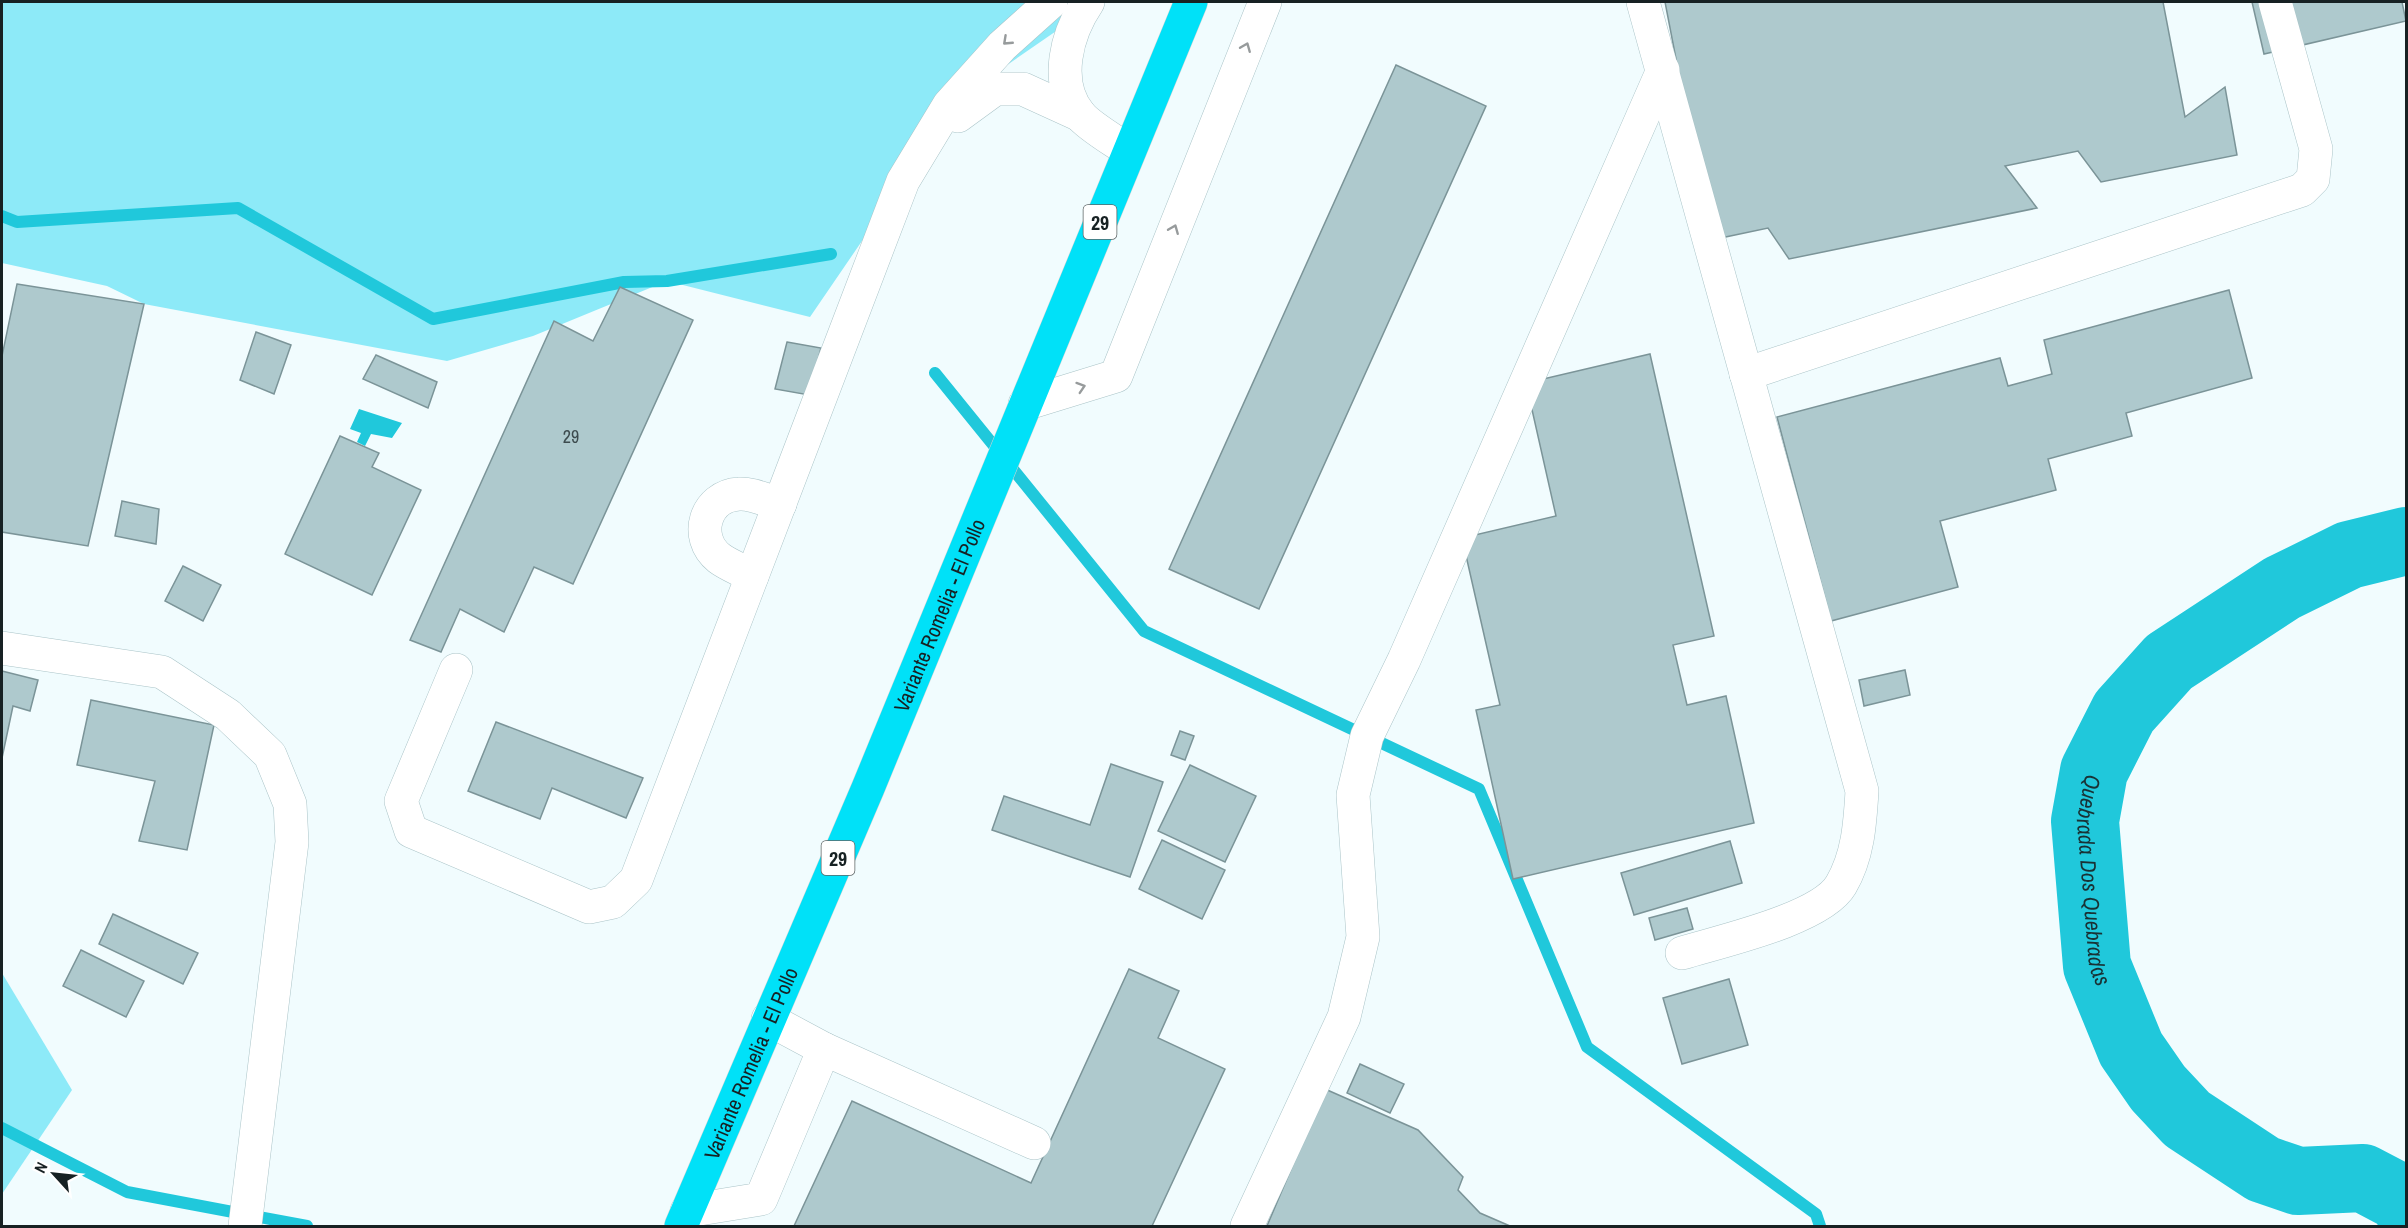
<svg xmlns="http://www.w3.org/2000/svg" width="2408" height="1228" viewBox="0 0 2408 1228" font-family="'Archivo Narrow',sans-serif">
<rect width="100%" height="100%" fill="#f1fcfe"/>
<g fill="#8deaf8">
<polygon points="2,2 1088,2 1078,16 949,105 903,181 810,317 667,281 533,336 447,361 144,304 107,286 2,263"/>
<polygon points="2,973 72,1090 2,1194"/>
</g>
<polygon fill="#20c8db" points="359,409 402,423 392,438 371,434 365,446 357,442 361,433 350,429"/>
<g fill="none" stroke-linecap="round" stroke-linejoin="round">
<g stroke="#20c8db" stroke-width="12">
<polyline points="2,216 17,222 238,208 433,319 624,282 667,281 831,254"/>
<polyline points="935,373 1144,631 1479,789 1587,1047 1816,1214 1820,1226"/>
<polyline points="2,1128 127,1192 307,1226"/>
</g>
<path stroke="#20c8db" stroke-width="68" id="s1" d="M2406,541L2349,555L2282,588L2169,662L2124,712L2094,771L2085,821L2097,966L2131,1049L2158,1088L2187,1119L2263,1169L2298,1181L2363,1178L2403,1199L2406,1206"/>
</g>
<g fill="#aec9cd" stroke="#7b9498" stroke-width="1.5">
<polygon points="1665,2 2163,2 2185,117 2225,87 2237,155 2101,182 2078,151 2005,166 2037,208 1789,259 1768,228 1711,240"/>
<polygon points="2252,2 2402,2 2406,21 2264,54"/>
<polygon points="1396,65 1486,106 1259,609 1169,569"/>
<polygon points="17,284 144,304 88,546 2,532 2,356"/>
<polygon points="620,287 693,320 573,584 534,567 504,632 460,609 441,652 410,640 554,321 593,341"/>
<polygon points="2229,290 2252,378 2126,413 2132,436 2048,459 2056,490 1940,521 1958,587 1831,621 1777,417 2000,358 2008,386 2052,374 2044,340"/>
<polygon points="256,332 291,345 274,394 240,380"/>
<polygon points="787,342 821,348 809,395 775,389"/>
<polygon points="1650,354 1714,636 1673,645 1687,705 1726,696 1754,823 1513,879 1476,710 1500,705 1462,538 1556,516 1526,383"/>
<polygon points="376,355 437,382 428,408 363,379"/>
<polygon points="340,436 379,453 372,467 421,490 372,595 285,554"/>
<polygon points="122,501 159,509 156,544 115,536"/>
<polygon points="183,566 221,585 203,621 165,601"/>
<polygon points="1905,670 1910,695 1864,706 1859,680"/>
<polygon points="2,671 38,680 30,711 13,706 2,758"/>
<polygon points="91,700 214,725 187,850 139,841 155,781 77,765"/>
<polygon points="496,722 643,778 626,818 552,788 540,819 468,791"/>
<polygon points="1180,731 1194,736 1185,760 1171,755"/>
<polygon points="1111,764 1163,782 1130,877 992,830 1004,796 1090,825"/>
<polygon points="1190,765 1256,796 1225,862 1158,831"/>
<polygon points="1162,840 1225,870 1202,919 1139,889"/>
<polygon points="1730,841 1742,883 1634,915 1621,873"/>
<polygon points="1687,908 1693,929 1655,940 1649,918"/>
<polygon points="113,914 198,953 183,984 99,944"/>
<polygon points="81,950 144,981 126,1017 63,986"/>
<polygon points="1129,969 1179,991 1158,1038 1225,1069 1152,1226 794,1226 852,1101 1031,1183"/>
<polygon points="1729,979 1748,1045 1682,1064 1663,998"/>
<polygon points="1360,1064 1404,1084 1390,1113 1347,1093"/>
<polygon points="1325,1089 1418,1130 1463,1177 1458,1190 1480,1213 1510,1226 1267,1226"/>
</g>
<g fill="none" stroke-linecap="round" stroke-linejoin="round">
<defs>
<g id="minor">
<path d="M1088,2C1067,33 1053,82 1080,115C1090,127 1115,141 1129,151"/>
<path d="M1643,2L1862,791C1860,824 1858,856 1841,885C1821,919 1721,941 1682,953"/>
<polyline points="958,116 995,89 1023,89 1080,115"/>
<polyline points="1746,374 2302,190 2313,179 2316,149 2275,2"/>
<polyline points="1025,404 1116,376 1265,2"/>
<path d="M752,576C742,570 728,565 719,558C693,537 705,496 739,494C751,493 768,501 780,504"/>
<polyline points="2,648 162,672 228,715 270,755 290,804 292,842 245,1226"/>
<polyline points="456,670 401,801 411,831 589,907 613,902 636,880 903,181 949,105 1002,46 1051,2"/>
<polyline points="824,1049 1034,1143"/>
<polyline points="687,1211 761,1199 824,1049 768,1019"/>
<polyline points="1247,1226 1344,1017 1363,937 1353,795 1367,736 1404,660 1663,70"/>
</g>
<g id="highway">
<path id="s2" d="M681,1226L868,788L1191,2"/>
</g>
</defs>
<use href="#minor" stroke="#aac4c8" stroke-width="34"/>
<use href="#highway" stroke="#d5d7d7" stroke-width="34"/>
<use href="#minor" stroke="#fff" stroke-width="33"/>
<use href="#highway" stroke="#00e1f8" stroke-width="33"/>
</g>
<defs><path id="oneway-chevron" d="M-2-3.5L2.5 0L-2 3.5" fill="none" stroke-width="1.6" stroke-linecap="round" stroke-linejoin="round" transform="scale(1.5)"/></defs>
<g stroke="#979b9c">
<use href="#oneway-chevron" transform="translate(1007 41) rotate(137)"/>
<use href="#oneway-chevron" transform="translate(1246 47) rotate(-68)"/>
<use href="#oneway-chevron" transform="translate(1174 229) rotate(-68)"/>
<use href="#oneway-chevron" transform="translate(1081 387) rotate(-18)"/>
</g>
<g text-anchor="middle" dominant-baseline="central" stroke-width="4.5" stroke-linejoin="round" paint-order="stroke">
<g font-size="18" fill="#3d4b4e">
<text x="571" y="436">29</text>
</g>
<g fill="#fff" stroke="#5d6465" stroke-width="1.5">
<rect x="1083.5" y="205" width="33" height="34" rx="4.5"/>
<rect x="821.5" y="841" width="33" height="34" rx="4.5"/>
</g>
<g font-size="20" font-weight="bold" fill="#172123">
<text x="1100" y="222">29</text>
<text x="838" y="858">29</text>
</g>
<g font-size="21" fill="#172123" stroke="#fff">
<text stroke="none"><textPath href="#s2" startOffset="663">Variante Romelia - El Pollo</textPath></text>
<text stroke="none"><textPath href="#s2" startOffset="177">Variante Romelia - El Pollo</textPath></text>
</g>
<g font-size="22" font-style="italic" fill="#193235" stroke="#fff">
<text stroke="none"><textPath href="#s1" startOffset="512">Quebrada Dos Quebradas</textPath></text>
</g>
</g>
<rect width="2408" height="1228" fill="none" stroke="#172123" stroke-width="6"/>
<g transform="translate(54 1174) rotate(297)" stroke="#ffffff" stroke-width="4.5" paint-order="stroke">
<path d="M0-4.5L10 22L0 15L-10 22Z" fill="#172123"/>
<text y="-9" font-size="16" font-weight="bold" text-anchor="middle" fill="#172123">N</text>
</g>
</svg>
